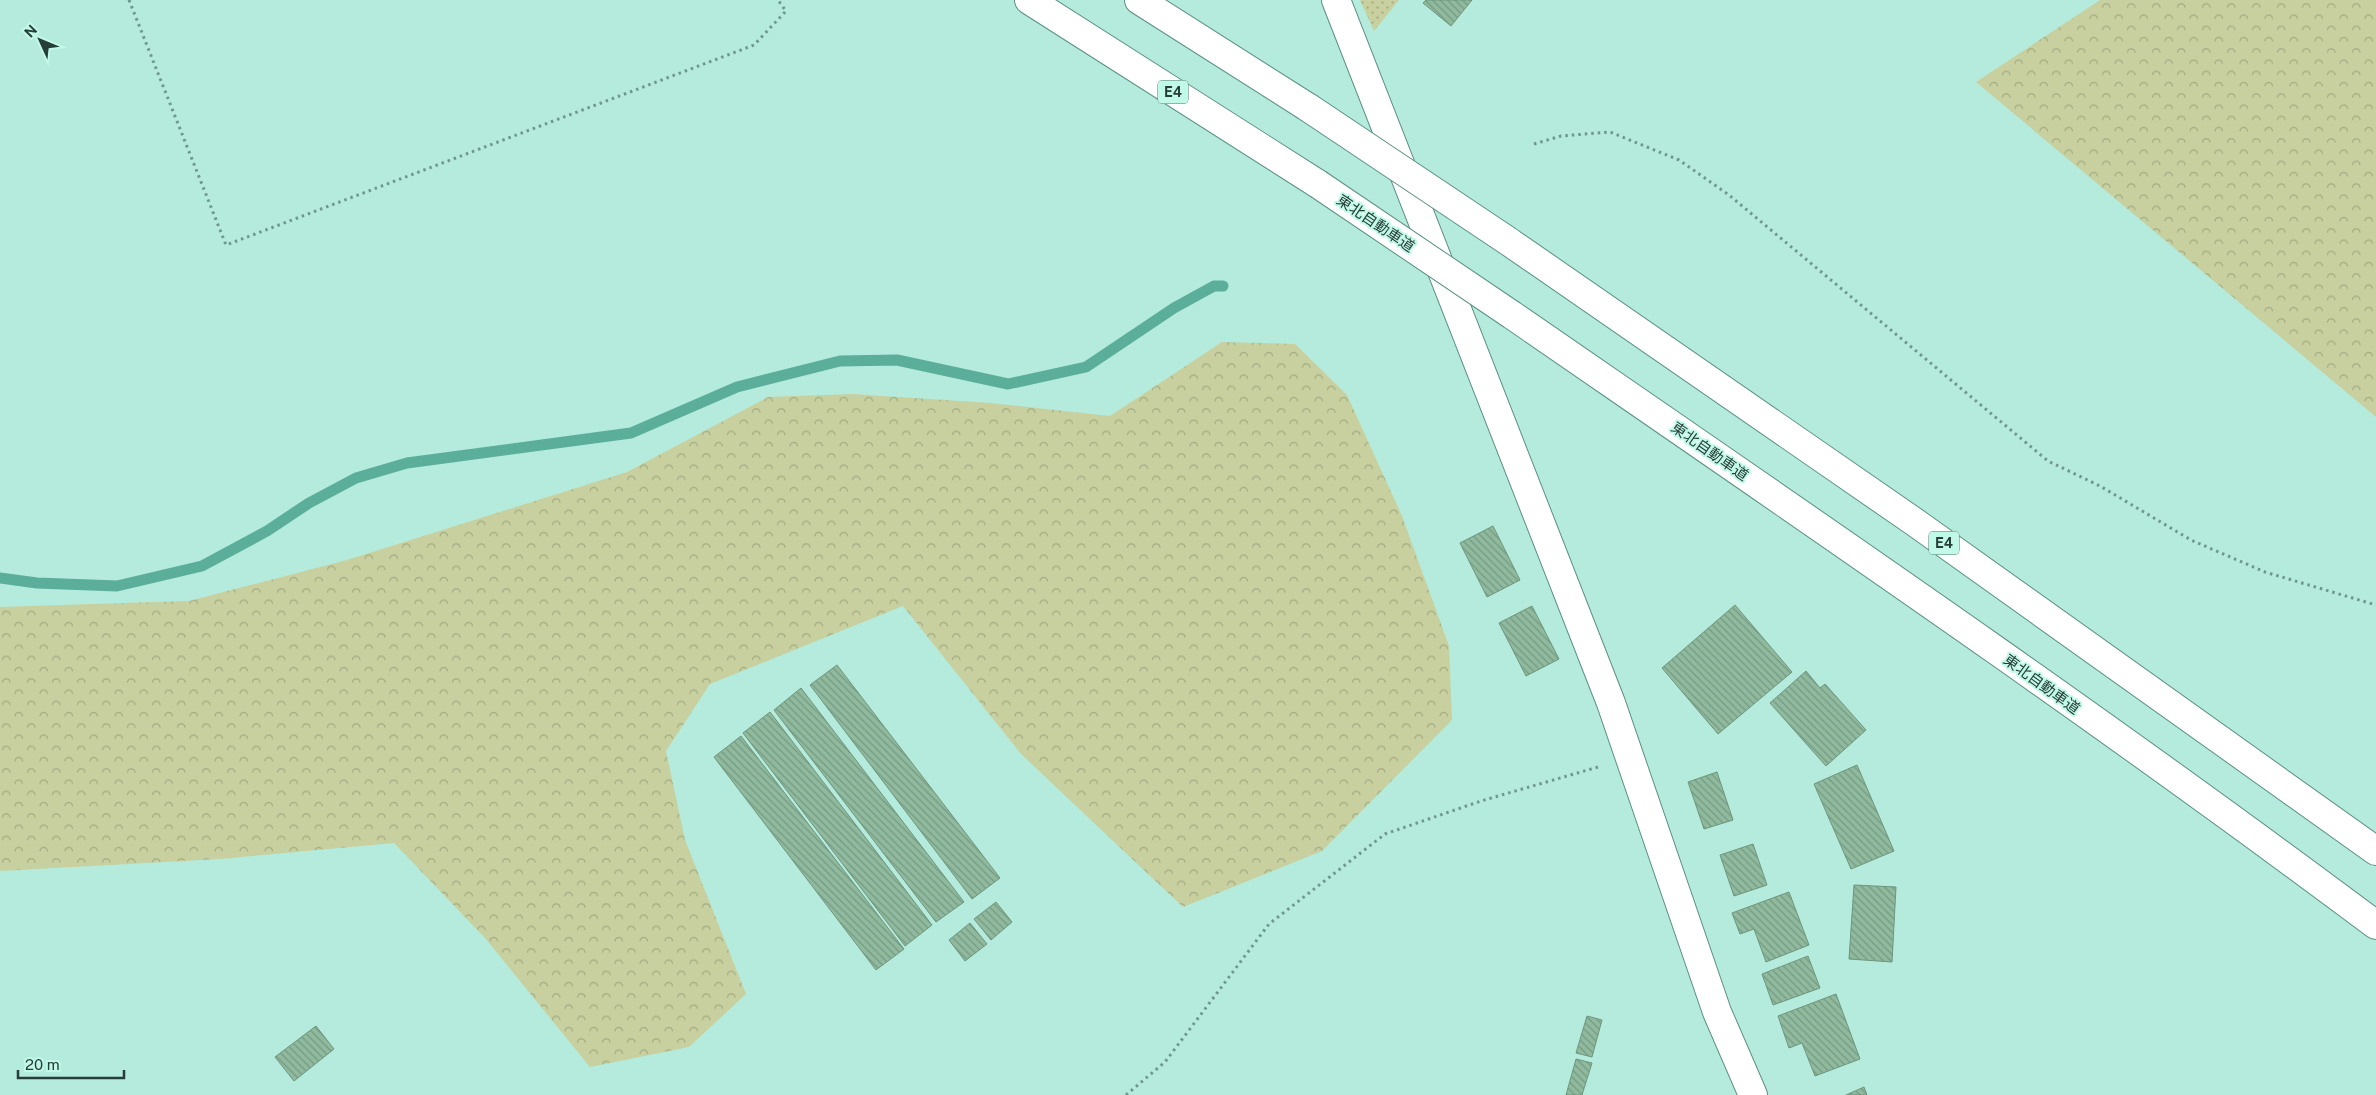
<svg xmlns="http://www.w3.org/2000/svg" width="2376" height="1095" viewBox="0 0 2376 1095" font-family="'Public Sans','Noto Sans JP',sans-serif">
<defs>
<pattern id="forest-crowns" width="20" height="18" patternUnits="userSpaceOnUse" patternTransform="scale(1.25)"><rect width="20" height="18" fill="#c8d09f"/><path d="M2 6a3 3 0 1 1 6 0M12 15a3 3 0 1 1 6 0" fill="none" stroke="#a2aa82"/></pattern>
<pattern id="park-dots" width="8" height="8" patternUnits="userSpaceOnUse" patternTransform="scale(1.25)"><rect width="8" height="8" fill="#c8d09f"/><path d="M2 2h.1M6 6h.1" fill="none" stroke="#a2aa82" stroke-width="1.8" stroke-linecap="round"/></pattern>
<pattern id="building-back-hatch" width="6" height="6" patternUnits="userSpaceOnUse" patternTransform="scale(1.25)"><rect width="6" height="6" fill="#90ba9e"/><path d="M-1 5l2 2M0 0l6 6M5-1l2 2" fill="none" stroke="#769882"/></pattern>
</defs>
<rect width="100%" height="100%" fill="#b4ebdc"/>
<g fill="url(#forest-crowns)">
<polygon points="2100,0 2376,0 2376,417 1976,82"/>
<polygon points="1222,342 1295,344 1347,395 1402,516 1449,646 1452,720 1322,851 1183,907 1021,754 903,606 710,684 666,751 685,840 746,994 689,1047 590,1067 485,938 394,843 220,859 0,871 0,607 189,601 347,560 627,472 768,397 852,394 991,403 1110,416"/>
</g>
<polygon fill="url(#park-dots)" points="1360,0 1399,0 1374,31"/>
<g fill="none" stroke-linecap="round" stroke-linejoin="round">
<polyline stroke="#5bae9a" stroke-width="11" points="0,578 37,583 117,586 202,566 267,531 309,503 356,478 407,463 631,433 737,387 840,361 897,360 1008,384 1086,367 1174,308 1214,286 1223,286"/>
</g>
<g fill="url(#building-back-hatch)" stroke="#6d967c">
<polygon points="1426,0 1472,0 1451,26 1423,3"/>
<polygon points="1493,526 1520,580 1487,597 1460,543"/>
<polygon points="1735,605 1792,672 1718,734 1662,668"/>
<polygon points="1532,606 1559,659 1526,676 1499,623"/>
<polygon points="837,665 1000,878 972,899 810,685"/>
<polygon points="1806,671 1820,688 1825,684 1866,730 1826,766 1770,703"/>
<polygon points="801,688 964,902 936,922 774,710"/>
<polygon points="770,712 932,925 905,946 743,733"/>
<polygon points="741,736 904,949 876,970 714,757"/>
<polygon points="1857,765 1894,851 1851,869 1814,784"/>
<polygon points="1717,772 1733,820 1704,829 1688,782"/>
<polygon points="1753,844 1767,885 1734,896 1720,855"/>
<polygon points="1854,885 1896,887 1892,962 1849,959"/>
<polygon points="1789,892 1809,945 1766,962 1754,929 1740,934 1732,913"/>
<polygon points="996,902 1012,922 991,940 974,919"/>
<polygon points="970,923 987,944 965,961 949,940"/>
<polygon points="1808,956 1820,988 1773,1005 1762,974"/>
<polygon points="1836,994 1860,1059 1815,1076 1802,1043 1789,1048 1778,1016"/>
<polygon points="1587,1016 1602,1020 1592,1057 1576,1053"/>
<polygon points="316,1026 334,1049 294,1081 275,1057"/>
<polygon points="1576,1059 1592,1063 1582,1095 1566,1095"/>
<polygon points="1864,1087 1867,1095 1846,1095"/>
</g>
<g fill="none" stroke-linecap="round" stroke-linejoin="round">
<defs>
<polyline id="tertiary" points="1336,0 1611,703 1717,1012 1753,1095"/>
<g id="motorway">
<polyline points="1029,0 1318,184"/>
<polyline points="1139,0 1309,108"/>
<polyline points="1508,241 1916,523 2376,851"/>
<path d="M1512,315C1802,515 2094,714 2376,925"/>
</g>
</defs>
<use href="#tertiary" stroke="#5c9083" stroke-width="30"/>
<use href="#motorway" stroke="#5c9083" stroke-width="30"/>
<g stroke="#70978c" stroke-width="3" stroke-dasharray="2.5 4" stroke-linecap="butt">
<polyline points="129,0 226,245 754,45 786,11 778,0"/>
<polyline points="1534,144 1561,136 1610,132 1679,160 1729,195 2048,461 2100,486 2191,540 2265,572 2376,605"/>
<polyline points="1126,1095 1165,1062 1269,924 1385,834 1481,801 1598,767"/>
</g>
<use href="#tertiary" stroke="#fff" stroke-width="28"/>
<use href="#motorway" stroke="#fff" stroke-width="28"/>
<defs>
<g id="motorway-bridge">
<polyline points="1309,108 1508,241"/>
<polyline points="1318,184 1512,315"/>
</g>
</defs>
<use href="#motorway-bridge" stroke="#5c9083" stroke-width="30" stroke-linecap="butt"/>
<use href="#motorway-bridge" stroke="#fff" stroke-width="28"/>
</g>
<g text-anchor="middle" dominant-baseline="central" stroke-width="4" stroke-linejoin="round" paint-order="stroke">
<g fill="#c1f9e9" stroke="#55756c" stroke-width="1">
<rect x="1158" y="80.5" width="30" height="23" rx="4"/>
<rect x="1929" y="531.5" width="30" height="23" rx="4"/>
</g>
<g font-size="14" font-weight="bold" fill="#273d37">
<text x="1173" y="92">E4</text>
<text x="1944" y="543">E4</text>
</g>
<g font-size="15" fill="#273d37" stroke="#c1f9e9">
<text transform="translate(1376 223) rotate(34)">東北自動車道</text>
<text transform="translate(1710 451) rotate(35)">東北自動車道</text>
<text transform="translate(2042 684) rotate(36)">東北自動車道</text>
</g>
</g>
<g transform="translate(40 40) rotate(314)" stroke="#c1f9e9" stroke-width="4" paint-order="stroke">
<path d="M0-4L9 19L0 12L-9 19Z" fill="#273d37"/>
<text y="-8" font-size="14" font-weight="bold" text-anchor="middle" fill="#273d37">N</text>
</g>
<path d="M18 1070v8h106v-8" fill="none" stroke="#273d37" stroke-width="2.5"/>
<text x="25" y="1070" font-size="15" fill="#273d37" stroke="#c1f9e9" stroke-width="4" paint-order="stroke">20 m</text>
</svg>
